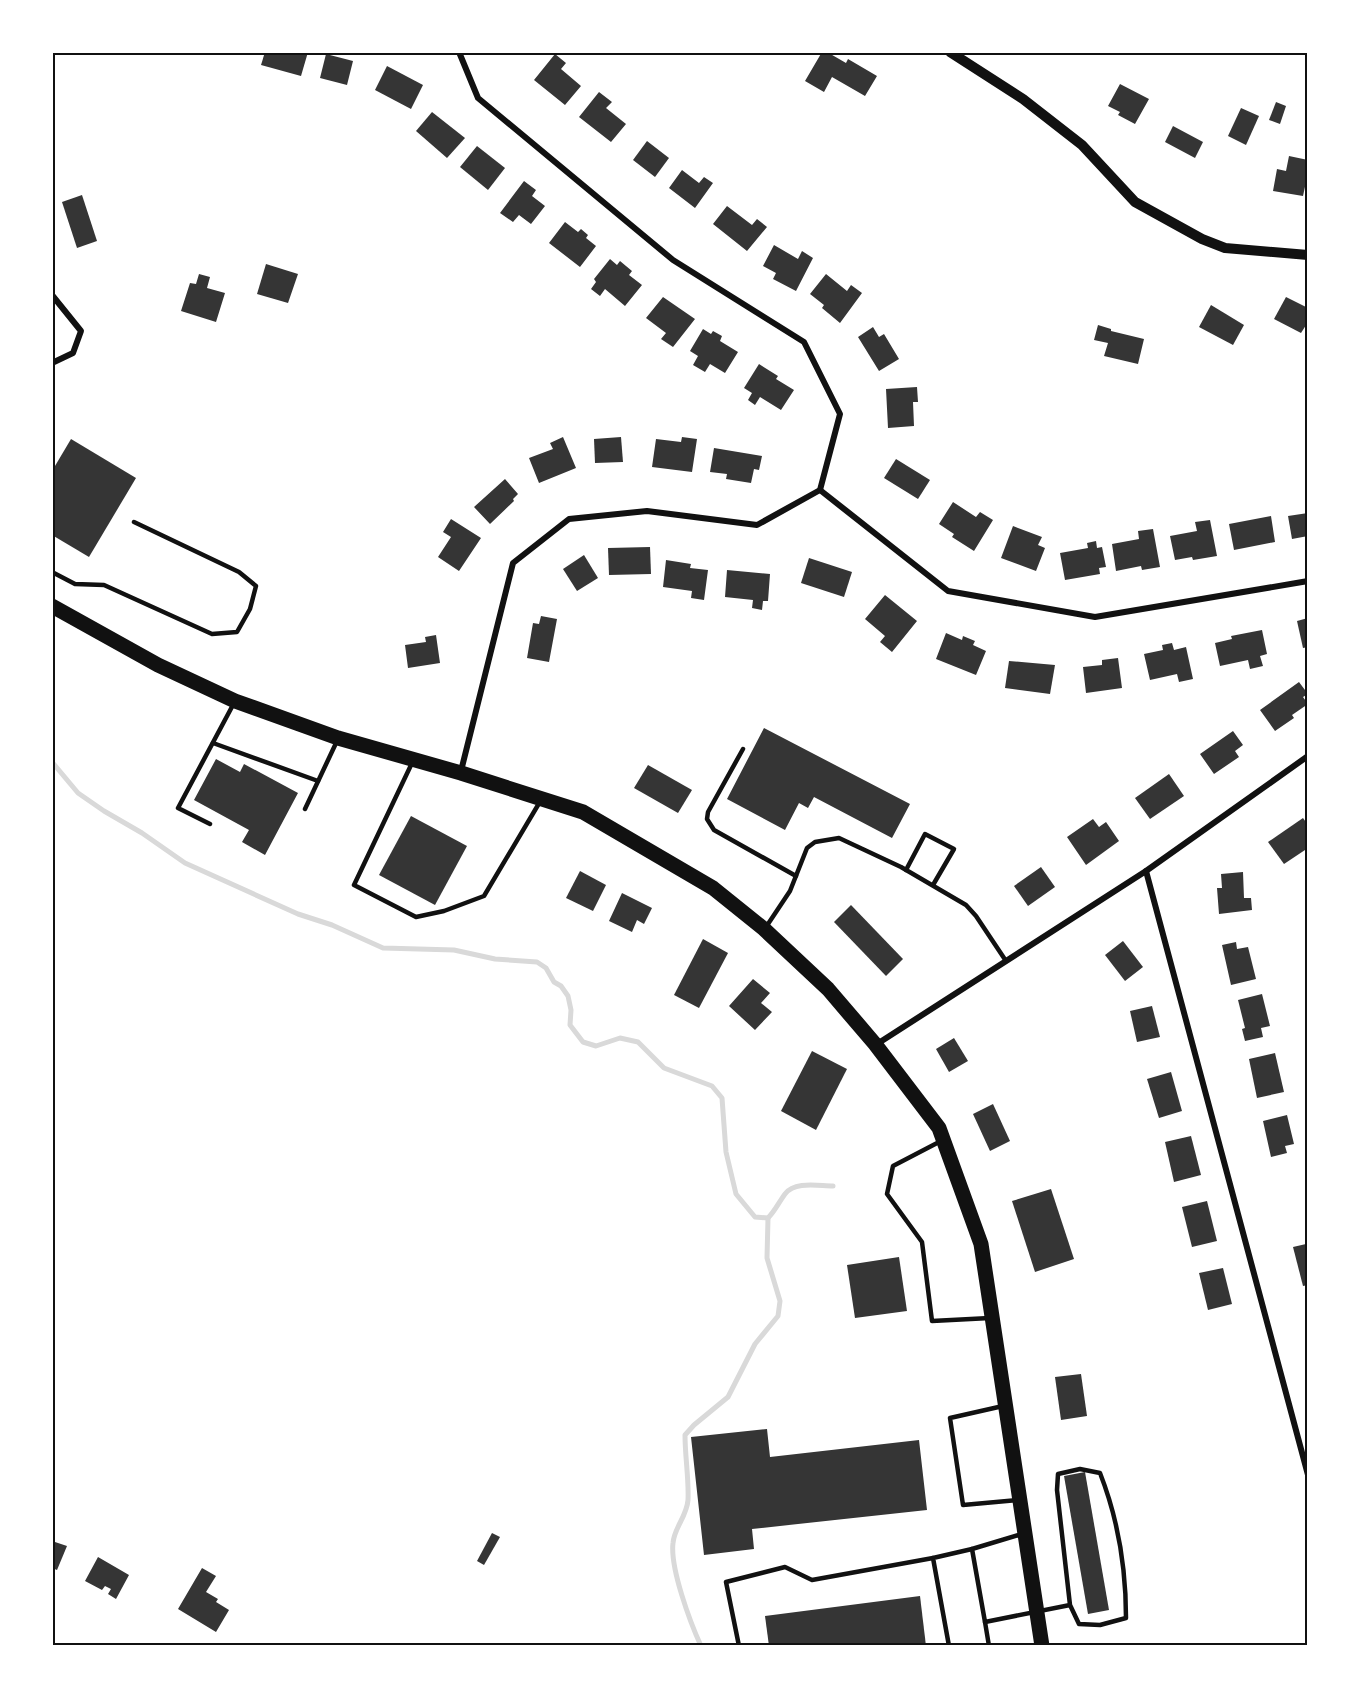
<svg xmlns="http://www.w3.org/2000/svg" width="1360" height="1698" viewBox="0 0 1360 1698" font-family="Arial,sans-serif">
<rect width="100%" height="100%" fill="#fff"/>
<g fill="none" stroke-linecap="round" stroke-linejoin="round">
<g stroke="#d9d9d9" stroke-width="5">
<path d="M52,762L78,793L104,811L142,833L185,863L298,914L332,925L383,948L454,950L495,959L537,962L546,968L554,982L561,986L568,996L571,1010L570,1025L583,1042L596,1046L620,1038L638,1042L664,1068L712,1086L722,1098L726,1152L736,1194L755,1217L768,1218C775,1211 779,1202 785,1194C795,1181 818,1186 833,1186"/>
<path d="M701,1646C690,1622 670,1568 673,1543C674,1528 687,1516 688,1500C689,1479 685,1457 685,1435L694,1425L728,1397L755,1344L778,1316L780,1301L767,1258L768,1218"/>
</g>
</g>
<g fill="#353535">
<polygon points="265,52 308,52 301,76 261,65"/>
<polygon points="822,52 827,52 846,63 848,59 877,76 865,96 832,77 824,92 805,81"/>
<polygon points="326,54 353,61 347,85 320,78"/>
<polygon points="555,54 566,63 561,69 581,86 565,105 534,80"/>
<polygon points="387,66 423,85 411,109 375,90"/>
<polygon points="1120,84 1149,99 1135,124 1118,115 1120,112 1108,106"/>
<polygon points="599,92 612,102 606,108 626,124 611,142 579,117"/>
<polygon points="1276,102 1286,106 1280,124 1269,120"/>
<polygon points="1241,108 1259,116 1246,145 1228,136"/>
<polygon points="432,112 465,138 447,158 416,131"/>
<polygon points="1173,126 1203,142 1195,158 1165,142"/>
<polygon points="647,141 669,158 655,177 633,160"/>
<polygon points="477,146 505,168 488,190 460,167"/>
<polygon points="1289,156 1308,160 1308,173 1303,196 1273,191 1277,169 1286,171"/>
<polygon points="682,170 699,183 704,177 713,183 695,208 669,188"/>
<polygon points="524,181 536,190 532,196 545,206 531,224 519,215 513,222 500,213"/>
<polygon points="82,195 97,241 77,248 62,202"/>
<polygon points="727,206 752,225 757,219 767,227 747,251 713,224"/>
<polygon points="565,222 578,232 581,229 588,235 586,238 596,246 580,267 549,243"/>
<polygon points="774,245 798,259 802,251 813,258 796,291 773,279 776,273 763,266"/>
<polygon points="610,259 617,265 620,261 632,271 629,275 642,285 625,306 605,289 600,296 591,289 596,282 594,279"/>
<polygon points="266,264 298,274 288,303 257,294"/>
<polygon points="199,274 210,277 207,288 225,293 216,322 181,311 190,283 196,284"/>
<polygon points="826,274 847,291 851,285 862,293 840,323 822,308 824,305 810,294"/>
<polygon points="663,297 695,319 673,347 661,339 666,333 646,318"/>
<polygon points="1286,297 1308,308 1308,322 1301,333 1274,319"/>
<polygon points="1211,305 1244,325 1233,345 1199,327"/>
<polygon points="1098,325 1111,329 1111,331 1144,339 1138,364 1104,356 1108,343 1094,340"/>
<polygon points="873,327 879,337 884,334 899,359 879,371 858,337"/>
<polygon points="703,329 711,334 713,331 722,336 720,341 738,352 725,373 710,364 705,372 693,365 698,356 690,351"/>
<polygon points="759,364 778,376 776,379 794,390 781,410 760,397 755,405 748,400 752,393 744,388"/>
<polygon points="917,387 918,402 913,402 914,426 888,428 886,389"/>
<polygon points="563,437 576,468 539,483 529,458 553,449 550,443"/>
<polygon points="621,437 623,462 595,463 594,439"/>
<polygon points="682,437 697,439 692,472 652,467 656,439 681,442"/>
<polygon points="71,439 136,478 89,557 52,535 52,471"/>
<polygon points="714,448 762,456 759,470 754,469 751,483 726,479 727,474 710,472"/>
<polygon points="896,459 930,480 918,499 884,478"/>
<polygon points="505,479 518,494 513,499 514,501 490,524 474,507"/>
<polygon points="953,502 976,517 980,512 993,520 974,551 952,537 954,534 939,524"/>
<polygon points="1308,513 1308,536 1292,539 1288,516"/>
<polygon points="1271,516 1275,542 1234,550 1229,524"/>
<polygon points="451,519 481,538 459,571 438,557 451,537 443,532"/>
<polygon points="1210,520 1217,556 1193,560 1192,557 1175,560 1170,536 1197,531 1195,522"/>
<polygon points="1013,526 1042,537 1038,545 1045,548 1036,571 1001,558"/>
<polygon points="1153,529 1160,567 1142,570 1141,566 1116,571 1112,544 1139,539 1138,531"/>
<polygon points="1096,541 1097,548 1102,547 1106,567 1099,568 1100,574 1065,580 1060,553 1088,548 1087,543"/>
<polygon points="650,547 651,574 609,575 608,548"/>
<polygon points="584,555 598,578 577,591 563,569"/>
<polygon points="809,558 852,572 844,597 801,583"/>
<polygon points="666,560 691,564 690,568 708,570 704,600 691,598 692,591 663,587"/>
<polygon points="727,570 770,574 768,601 763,601 762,610 752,608 753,600 725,597"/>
<polygon points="885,595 917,621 892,652 880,642 885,636 865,619"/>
<polygon points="541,616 557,619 549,662 527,658 533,623 539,624"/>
<polygon points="1308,618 1308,647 1303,648 1297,621"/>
<polygon points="1262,630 1267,654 1260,656 1263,666 1250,669 1248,660 1220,666 1215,643 1232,639 1231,636"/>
<polygon points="946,633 962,640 963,636 975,641 973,645 986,651 976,675 936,659"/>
<polygon points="436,635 440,663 408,668 405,645 426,642 425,637"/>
<polygon points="1172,643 1174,650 1186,647 1193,679 1179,682 1177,674 1150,680 1144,654 1163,650 1162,645"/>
<polygon points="1118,658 1122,688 1086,693 1083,667 1102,665 1102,660"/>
<polygon points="1009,661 1055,665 1050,694 1005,688"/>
<polygon points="1299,682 1308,694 1303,697 1308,704 1292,715 1294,718 1275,731 1260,710"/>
<polygon points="764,728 910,804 892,838 814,797 808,808 799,803 785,830 727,799"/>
<polygon points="1233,731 1243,745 1235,751 1239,757 1214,774 1200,754"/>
<polygon points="216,759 240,772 244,764 298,793 265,855 242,842 249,830 194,800"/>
<polygon points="648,765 692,790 678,813 634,788"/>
<polygon points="1169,774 1184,796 1150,819 1135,798"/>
<polygon points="411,816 467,846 435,905 379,875"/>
<polygon points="1303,818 1308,825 1308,848 1284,864 1268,842"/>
<polygon points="1093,819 1099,827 1106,822 1119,841 1086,865 1067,837"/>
<polygon points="1041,867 1055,887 1028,906 1014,886"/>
<polygon points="580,871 606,885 593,911 566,898"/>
<polygon points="1243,872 1244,898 1251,898 1252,910 1219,914 1217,888 1222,888 1221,874"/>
<polygon points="622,893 652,908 644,924 637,920 632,932 609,921"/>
<polygon points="851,905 903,959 886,976 834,922"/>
<polygon points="703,939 728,953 699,1008 674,995"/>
<polygon points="1123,941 1143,967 1125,981 1105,955"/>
<polygon points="1236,942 1237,949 1248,947 1256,979 1231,985 1222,945"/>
<polygon points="753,979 770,993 761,1003 772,1012 755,1030 729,1006"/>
<polygon points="1262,994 1270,1026 1261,1028 1263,1037 1245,1041 1242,1029 1245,1028 1238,1000"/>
<polygon points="1152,1006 1160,1037 1137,1042 1130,1011"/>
<polygon points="954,1038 968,1061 949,1072 936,1049"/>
<polygon points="812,1051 847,1069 816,1130 781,1111"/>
<polygon points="1275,1053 1284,1092 1257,1098 1249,1059"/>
<polygon points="1171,1072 1182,1111 1159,1118 1147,1079"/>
<polygon points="993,1104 1010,1141 990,1151 973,1114"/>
<polygon points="1287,1115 1294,1144 1285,1146 1287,1153 1271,1157 1263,1121"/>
<polygon points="1191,1136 1201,1175 1174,1182 1165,1142"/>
<polygon points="1051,1189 1074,1259 1035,1272 1012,1201"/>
<polygon points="1207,1201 1217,1241 1192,1247 1182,1207"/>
<polygon points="1306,1244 1308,1250 1308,1285 1303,1286 1293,1247"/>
<polygon points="899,1257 907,1311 855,1318 847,1265"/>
<polygon points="1223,1268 1232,1304 1208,1310 1199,1273"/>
<polygon points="1081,1374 1087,1416 1061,1420 1055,1377"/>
<polygon points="767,1429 770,1457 919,1440 927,1510 752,1529 754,1549 704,1555 691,1437"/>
<polygon points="1085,1472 1109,1610 1088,1614 1064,1476"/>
<polygon points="492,1533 500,1537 484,1565 477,1561"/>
<polygon points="52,1541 67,1546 57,1570 52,1568"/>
<polygon points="98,1557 129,1575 116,1599 108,1594 111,1589 105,1586 102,1590 85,1581"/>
<polygon points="202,1568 216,1576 206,1592 218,1599 216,1602 229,1610 216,1632 178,1609"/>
<polygon points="920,1596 926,1646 769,1646 765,1616"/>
</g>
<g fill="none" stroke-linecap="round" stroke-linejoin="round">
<g stroke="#111" stroke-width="4.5">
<polyline points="52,572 75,584 104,585 212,634 237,632 250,609 256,586 239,572 134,522"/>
<polyline points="213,743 318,781"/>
<polyline points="743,749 708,812 707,819 714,830 796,876"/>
<polyline points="412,763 354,885 416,917 444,911 484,896 541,800"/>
<polyline points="305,809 337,741"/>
<polyline points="210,824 178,808 234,703"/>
<polyline points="906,870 925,834 954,849 933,885"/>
<polyline points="766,927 790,891 807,848 815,842 839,838 901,867 966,905 976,916 1006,961"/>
<polyline points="941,1141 893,1166 887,1194 922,1242 932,1321 990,1318"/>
<polyline points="1003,1406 950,1418 963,1505 1018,1500"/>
<path d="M1022,1534L972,1549L985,1622L1070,1605L1079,1624L1100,1625L1126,1618C1126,1569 1118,1519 1100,1473L1080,1469L1058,1474L1057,1490L1070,1605"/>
<polyline points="985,1622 989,1646"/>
<polyline points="739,1646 726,1582 785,1567 812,1580 933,1558"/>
<polyline points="949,1646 933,1558 972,1549"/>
</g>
<g stroke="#111" stroke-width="6">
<polyline points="459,52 478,98 673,260 804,342 840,414 820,490 757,525 647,511 569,519 513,563 461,771"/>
<polyline points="52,295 81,331 73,353 52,363"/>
<polyline points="820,490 948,591 1095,617 1308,581"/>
<polyline points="1146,871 1308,1475"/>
<polyline points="877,1044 1146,871 1308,756"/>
</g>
<polyline stroke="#111" stroke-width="10" points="950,52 1023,99 1082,145 1135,202 1202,239 1225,248 1308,255"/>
<polyline stroke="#111" stroke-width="15" points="52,606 158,665 235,701 338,738 461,773 583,812 713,888 764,929 828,989 875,1044 939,1128 981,1244 1042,1646"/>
</g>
<rect width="1360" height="1698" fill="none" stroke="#ffffff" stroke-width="108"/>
<rect x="54" y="54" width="1252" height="1590" fill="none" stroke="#111" stroke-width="2"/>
</svg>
